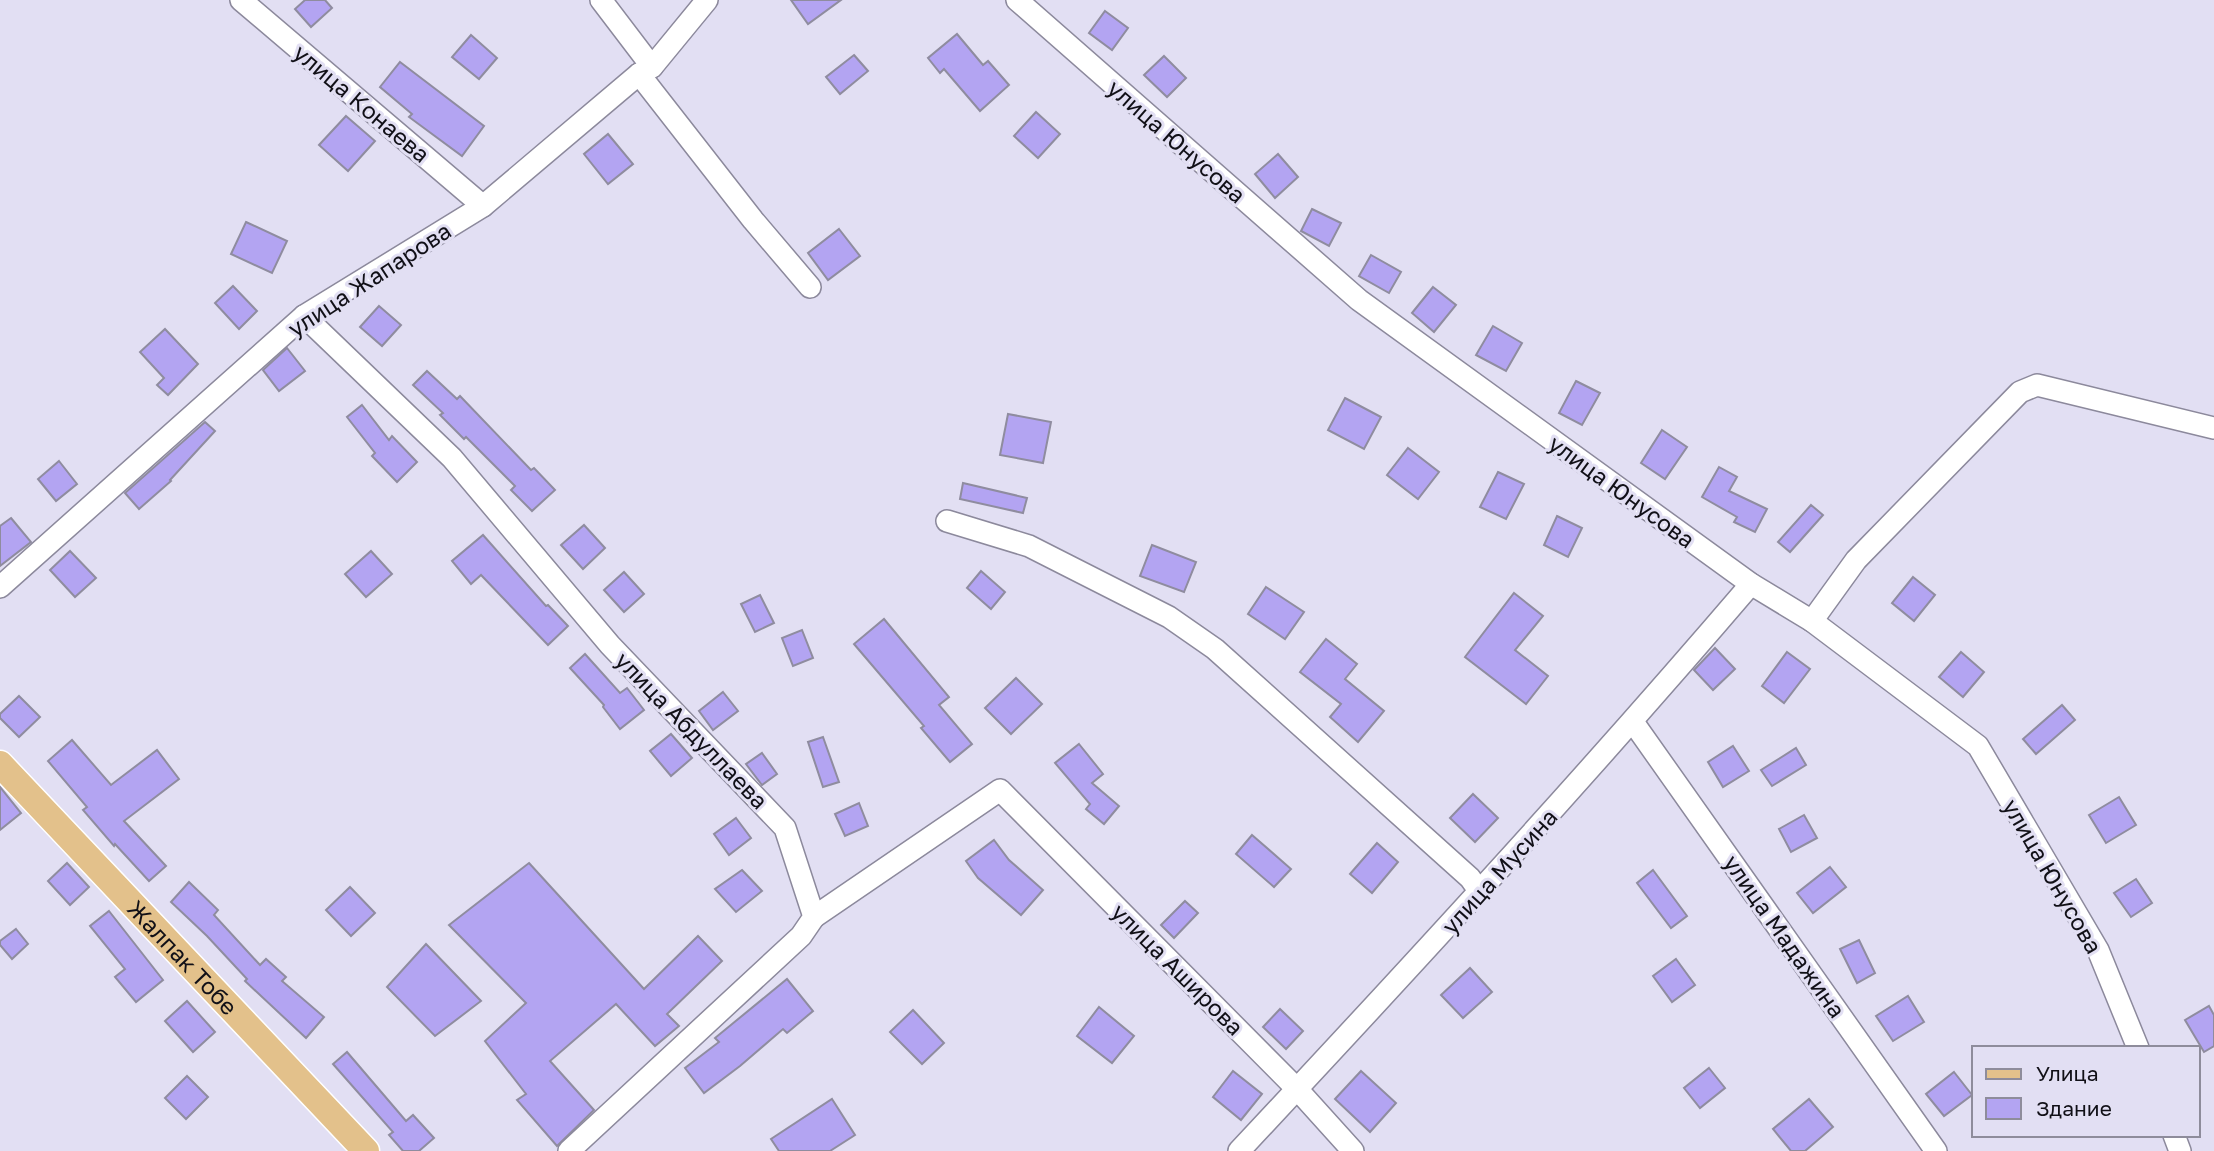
<svg xmlns="http://www.w3.org/2000/svg" width="2214" height="1151" viewBox="0 0 2214 1151" font-family="'Golos Text',sans-serif">
<rect width="100%" height="100%" fill="#e2dff3"/>
<g fill="#b3a4f2" stroke="#8f8c9f" stroke-width="2">
<polygon points="305,0 325,0 332,8 311,27 295,9"/>
<polygon points="791,0 841,0 808,24"/>
<polygon points="1105,11 1128,28 1112,50 1089,33"/>
<polygon points="957,34 983,65 988,61 1009,85 980,111 944,69 940,73 928,58"/>
<polygon points="471,35 497,58 479,79 452,57"/>
<polygon points="854,55 868,71 840,94 826,77"/>
<polygon points="1164,56 1186,78 1167,97 1144,75"/>
<polygon points="400,62 484,126 462,156 409,117 412,114 380,87"/>
<polygon points="1036,112 1060,134 1038,158 1014,136"/>
<polygon points="346,116 375,141 348,171 319,145"/>
<polygon points="608,134 633,164 608,184 584,154"/>
<polygon points="1278,154 1298,177 1275,198 1255,174"/>
<polygon points="1312,209 1341,223 1329,246 1301,231"/>
<polygon points="246,222 287,241 272,273 231,254"/>
<polygon points="839,229 860,256 828,280 808,253"/>
<polygon points="1371,255 1401,272 1389,293 1359,276"/>
<polygon points="233,286 257,311 239,329 215,303"/>
<polygon points="1433,287 1456,305 1434,332 1412,313"/>
<polygon points="379,306 401,325 382,346 360,327"/>
<polygon points="1493,326 1522,343 1506,371 1476,355"/>
<polygon points="165,329 198,364 168,395 157,385 164,378 140,352"/>
<polygon points="287,348 305,371 279,391 263,370"/>
<polygon points="427,371 457,399 460,396 531,470 534,468 555,490 532,511 511,490 515,486 466,437 464,439 440,415 443,413 413,385"/>
<polygon points="1576,381 1600,393 1582,425 1559,413"/>
<polygon points="1345,398 1381,417 1364,449 1328,430"/>
<polygon points="362,405 389,440 392,436 417,462 397,482 372,456 375,453 347,417"/>
<polygon points="1008,414 1051,422 1043,463 1000,455"/>
<polygon points="205,422 215,431 170,480 171,481 139,509 125,493"/>
<polygon points="1662,430 1687,447 1665,479 1641,463"/>
<polygon points="1408,448 1439,472 1418,499 1387,475"/>
<polygon points="59,461 77,484 56,501 38,479"/>
<polygon points="1719,467 1737,477 1729,491 1767,509 1755,532 1734,522 1737,517 1702,497"/>
<polygon points="1498,472 1524,484 1506,519 1480,507"/>
<polygon points="963,483 1027,498 1023,513 960,499"/>
<polygon points="1811,505 1823,515 1790,552 1778,542"/>
<polygon points="1557,516 1582,528 1568,557 1544,545"/>
<polygon points="11,518 31,542 0,566 0,526"/>
<polygon points="584,525 605,548 583,569 561,545"/>
<polygon points="483,535 546,606 548,605 568,626 548,645 481,575 471,584 452,561"/>
<polygon points="1152,545 1196,562 1184,592 1140,576"/>
<polygon points="70,551 96,578 75,597 50,570"/>
<polygon points="371,551 392,574 366,597 345,574"/>
<polygon points="981,571 1005,592 991,609 967,588"/>
<polygon points="624,572 644,594 624,612 604,590"/>
<polygon points="1913,577 1935,595 1914,621 1892,603"/>
<polygon points="1266,587 1304,612 1285,639 1248,614"/>
<polygon points="1514,593 1543,616 1515,650 1548,676 1526,704 1465,657"/>
<polygon points="760,595 774,623 755,632 741,604"/>
<polygon points="884,619 949,697 939,705 972,744 950,762 921,728 924,726 854,644"/>
<polygon points="802,630 813,658 793,666 782,638"/>
<polygon points="1326,639 1357,664 1345,679 1384,711 1358,742 1330,717 1341,704 1300,672"/>
<polygon points="1715,648 1735,669 1713,690 1694,670"/>
<polygon points="1787,652 1810,669 1784,703 1762,686"/>
<polygon points="1961,652 1984,672 1963,697 1939,677"/>
<polygon points="585,654 620,693 627,688 644,710 620,729 603,707 604,705 570,668"/>
<polygon points="1016,678 1042,704 1011,734 985,708"/>
<polygon points="723,692 738,711 713,730 699,711"/>
<polygon points="19,696 40,717 19,737 0,718 0,714"/>
<polygon points="2062,705 2075,720 2036,754 2023,739"/>
<polygon points="671,734 692,758 671,776 650,751"/>
<polygon points="823,737 839,782 823,787 808,742"/>
<polygon points="72,740 111,785 157,750 179,779 124,821 166,866 149,881 115,844 114,846 83,810 87,807 48,761"/>
<polygon points="1079,744 1103,774 1092,783 1119,806 1104,824 1086,809 1090,804 1055,763"/>
<polygon points="1733,746 1749,771 1723,787 1708,762"/>
<polygon points="1796,748 1806,765 1772,786 1761,770"/>
<polygon points="762,753 777,774 762,785 746,764"/>
<polygon points="0,787 21,813 0,830"/>
<polygon points="1473,794 1498,818 1475,842 1450,818"/>
<polygon points="2119,797 2136,825 2106,843 2089,815"/>
<polygon points="859,803 868,826 845,836 835,814"/>
<polygon points="1804,815 1817,838 1791,852 1779,829"/>
<polygon points="736,818 751,838 729,855 714,834"/>
<polygon points="1252,835 1291,869 1274,887 1236,854"/>
<polygon points="994,840 1009,860 1043,890 1021,915 978,878 966,861"/>
<polygon points="1377,843 1398,862 1372,893 1350,874"/>
<polygon points="67,863 89,887 70,905 48,881"/>
<polygon points="529,863 644,989 698,936 722,961 667,1014 679,1026 655,1046 616,1004 550,1061 594,1110 557,1146 517,1100 526,1094 485,1041 526,1003 449,925"/>
<polygon points="1830,867 1846,887 1813,913 1797,893"/>
<polygon points="742,870 762,891 736,912 715,889"/>
<polygon points="1653,870 1687,916 1671,928 1637,883"/>
<polygon points="2136,879 2152,903 2131,917 2114,893"/>
<polygon points="189,882 218,910 214,915 260,965 266,959 286,977 282,981 324,1017 306,1038 245,981 247,979 207,936 171,902"/>
<polygon points="350,887 375,913 351,936 326,910"/>
<polygon points="1185,901 1198,913 1174,938 1161,925"/>
<polygon points="109,911 163,980 136,1002 115,977 125,969 90,926"/>
<polygon points="16,929 28,944 12,959 0,945 0,941"/>
<polygon points="1859,940 1875,973 1857,983 1840,949"/>
<polygon points="426,944 481,1001 435,1036 387,987"/>
<polygon points="1676,959 1695,985 1672,1002 1653,976"/>
<polygon points="1470,968 1492,992 1463,1018 1441,995"/>
<polygon points="787,979 813,1011 787,1033 783,1029 740,1066 704,1093 685,1068 719,1042 715,1038"/>
<polygon points="1908,996 1924,1022 1893,1041 1876,1016"/>
<polygon points="187,1001 215,1032 193,1052 165,1021"/>
<polygon points="2209,1006 2214,1015 2214,1046 2204,1052 2185,1020"/>
<polygon points="1099,1007 1134,1036 1112,1063 1077,1036"/>
<polygon points="1280,1009 1303,1031 1286,1049 1263,1027"/>
<polygon points="913,1010 944,1043 922,1064 890,1032"/>
<polygon points="347,1052 406,1121 413,1115 434,1138 419,1151 403,1151 389,1135 393,1132 333,1064"/>
<polygon points="1709,1068 1725,1088 1700,1108 1684,1088"/>
<polygon points="1233,1071 1262,1094 1241,1120 1213,1097"/>
<polygon points="1361,1071 1396,1103 1370,1132 1335,1099"/>
<polygon points="1954,1072 1972,1095 1944,1116 1926,1094"/>
<polygon points="187,1076 208,1097 186,1119 165,1098"/>
<polygon points="832,1099 855,1135 830,1151 779,1151 771,1139"/>
<polygon points="1809,1099 1833,1127 1805,1151 1791,1151 1773,1129"/>
</g>
<g fill="none" stroke-linecap="round" stroke-linejoin="round">
<defs>
<g id="minor">
<polyline points="241,0 483,206"/>
<polyline points="601,0 652,67"/>
<polyline points="1017,0 1359,300 1751,584 1812,621 1978,746 2098,950 2138,1048"/>
<polyline points="639,74 753,220 810,287"/>
<polyline points="304,316 452,458 610,645 785,828 814,917 801,936 569,1151"/>
<polyline points="947,521 1029,546 1169,617 1215,649 1470,878 1480,892"/>
<polyline points="0,587 304,316 483,206 639,74 652,67 707,0"/>
<polyline points="1812,621 1856,560 2020,392 2037,385 2214,428"/>
<polyline points="1633,722 1936,1151"/>
<polyline points="814,917 1000,790 1297,1089 1353,1151"/>
<polyline points="2174,1135 2180,1151"/>
<path d="M1239,1151C1413,965 1585,778 1751,584"/>
</g>
<g id="major">
<path id="s1" d="M0,764L366,1151"/>
</g>
</defs>
<use href="#minor" stroke="#8c899c" stroke-width="24"/>
<use href="#major" stroke="#fff" stroke-width="29"/>
<use href="#minor" stroke="#fff" stroke-width="21"/>
<use href="#major" stroke="#e3c18b" stroke-width="26"/>
</g>
<g text-anchor="middle" dominant-baseline="central" stroke-width="6" stroke-linejoin="round" paint-order="stroke">
<g font-size="23" fill="#111017" stroke="#e2dff3">
<text transform="translate(362 103) rotate(40)">улица Конаева</text>
<text transform="translate(1177 141) rotate(41)">улица Юнусова</text>
<text transform="translate(369 279) rotate(-33)">улица Жапарова</text>
<text transform="translate(1622 491) rotate(36)">улица Юнусова</text>
<text transform="translate(692 730) rotate(46)">улица Абдуллаева</text>
<text transform="translate(1499 871) rotate(-48)">улица Мусина</text>
<text transform="translate(2053 876) rotate(60)">улица Юнусова</text>
<text transform="translate(1785 936) rotate(55)">улица Мадажина</text>
<text stroke="none"><textPath href="#s1" startOffset="266">Жалпак Тобе</textPath></text>
<text transform="translate(1178 969) rotate(45)">улица Аширова</text>
</g>
</g>
<rect x="1972" y="1046" width="228" height="91" fill="#e2dff3" stroke="#8e8c9b" stroke-width="2"/>
<rect x="1986" y="1069" width="35" height="10" fill="#e3c18b" stroke="#8e8c9b" stroke-width="2"/>
<text x="2036" y="1081" font-size="21" fill="#111017">Улица</text>
<rect x="1986" y="1098" width="35" height="21" fill="#b3a4f2" stroke="#8e8c9b" stroke-width="2"/>
<text x="2036" y="1116" font-size="21" fill="#111017">Здание</text>
</svg>
